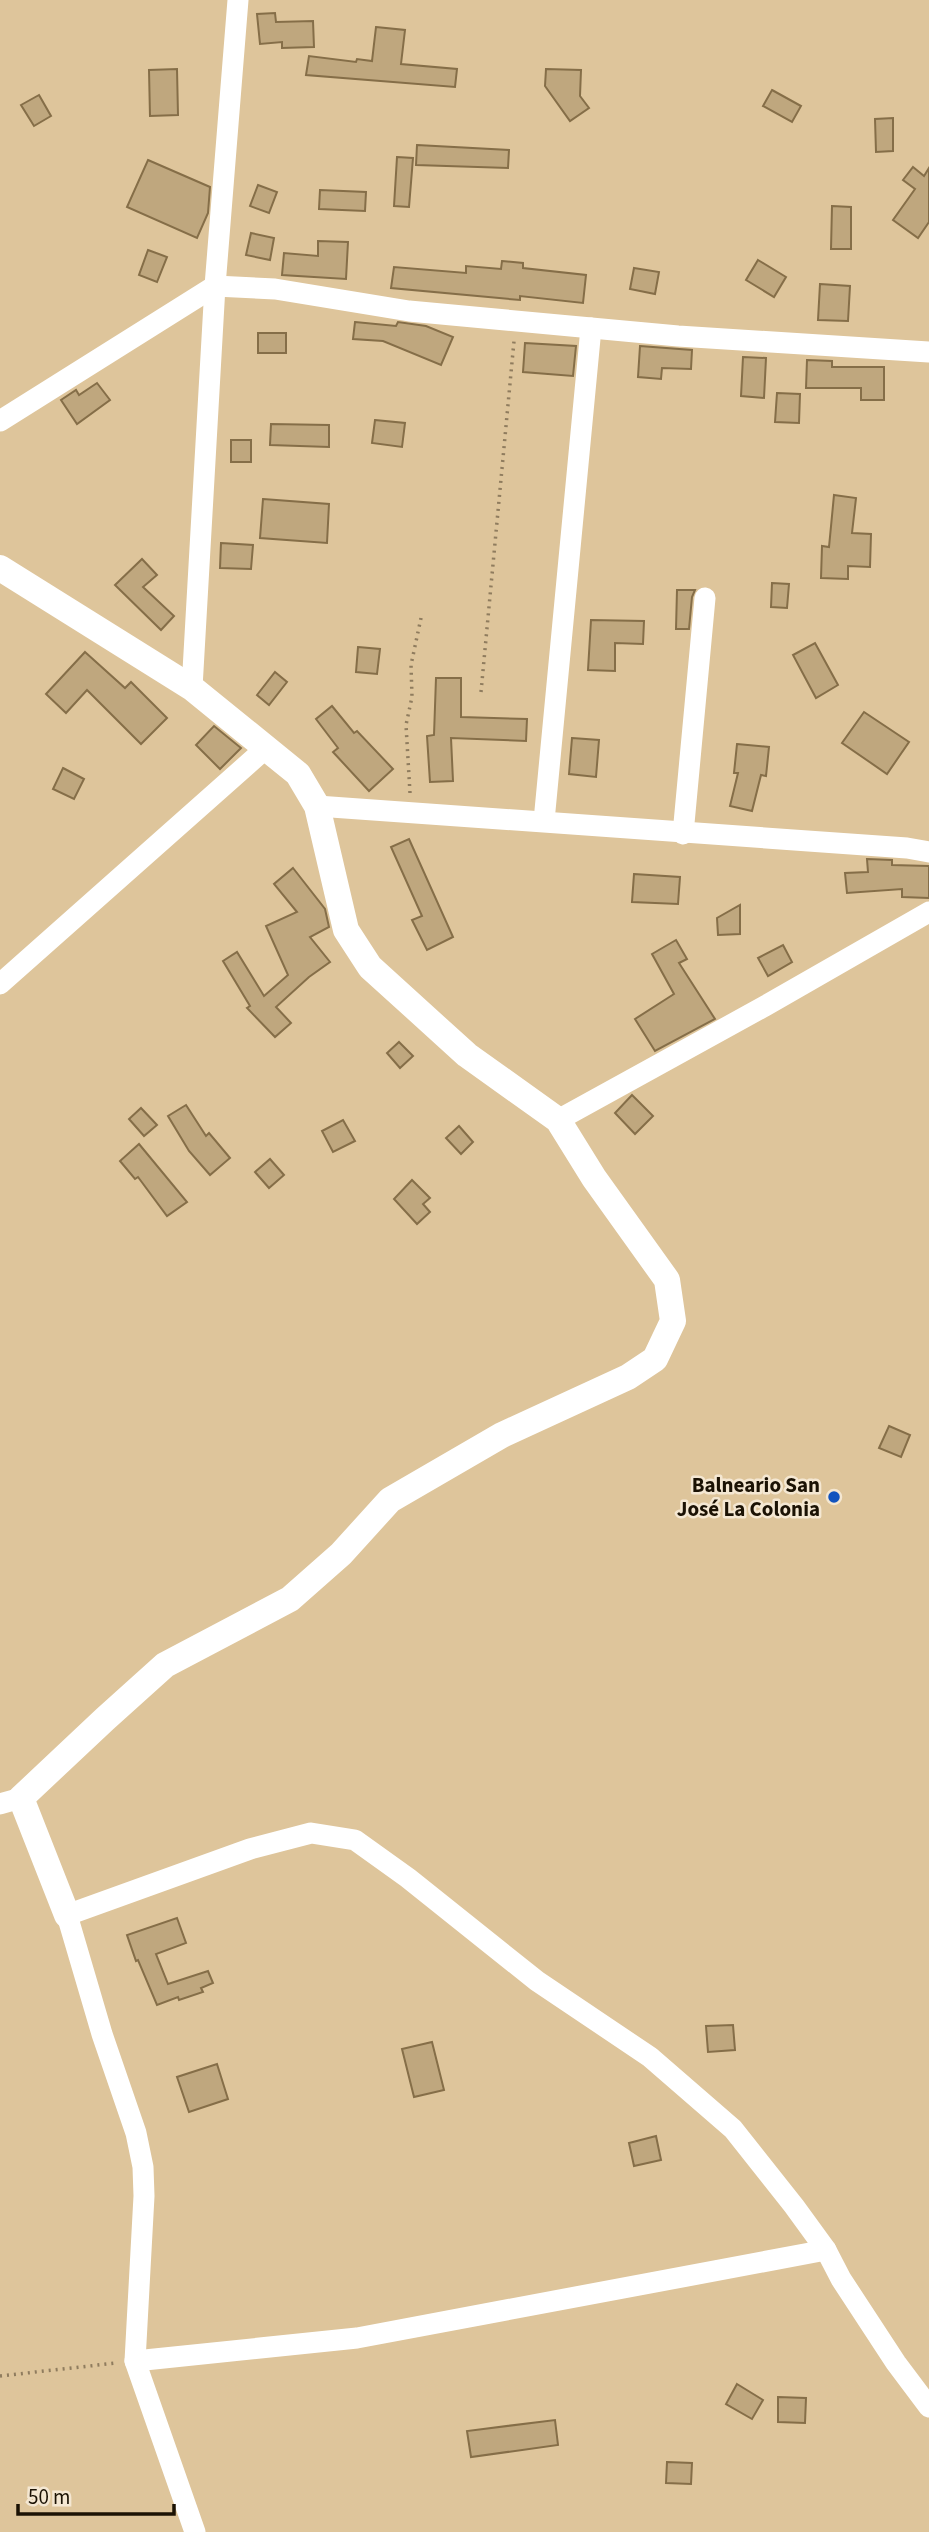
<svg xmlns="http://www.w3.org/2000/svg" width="929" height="2532" viewBox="0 0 929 2532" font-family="'Source Sans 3',sans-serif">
<rect width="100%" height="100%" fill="#dec59b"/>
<g fill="#bfa77e" stroke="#856e48" stroke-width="2">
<polygon points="275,13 276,22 313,21 314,47 282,48 282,42 260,44 257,14"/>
<polygon points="376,27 405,30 401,64 457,69 455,87 306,75 309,56 356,62 357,59 372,61"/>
<polygon points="177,69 178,115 150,116 149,70"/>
<polygon points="546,69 581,70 580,96 589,108 570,121 545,86"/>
<polygon points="772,90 801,106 792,122 763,106"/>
<polygon points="39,95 51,116 34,126 21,105"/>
<polygon points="893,118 893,151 876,152 875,119"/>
<polygon points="417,145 509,150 508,168 416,165"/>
<polygon points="397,157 413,158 409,207 394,206"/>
<polygon points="148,160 210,187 208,213 197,238 127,207"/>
<polygon points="913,167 924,176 929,168 929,222 918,238 893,220 915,189 903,180"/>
<polygon points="258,185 277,192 269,213 250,206"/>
<polygon points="320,190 366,192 365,211 319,209"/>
<polygon points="832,206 851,207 851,249 831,249"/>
<polygon points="251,233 274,238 270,260 246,255"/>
<polygon points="318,241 348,242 346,279 282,275 284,253 318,256"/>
<polygon points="148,250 167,257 157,282 139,275"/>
<polygon points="758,260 786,277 774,297 746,280"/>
<polygon points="502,261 523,263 523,268 586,275 583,303 520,296 520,300 391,288 394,267 466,273 466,266 501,269"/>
<polygon points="634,268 659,272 655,294 630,289"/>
<polygon points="820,284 850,286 848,321 818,320"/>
<polygon points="355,322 396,326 398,322 426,326 453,337 441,365 383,341 353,339"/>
<rect x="258" y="333" width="28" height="20"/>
<polygon points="525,343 576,346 573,376 523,372"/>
<polygon points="640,346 692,350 691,369 662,368 661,379 638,377"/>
<polygon points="743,357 766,358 764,398 741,396"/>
<polygon points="807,360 832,361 832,367 884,367 884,400 861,400 861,388 806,388"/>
<polygon points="97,383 110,400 77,424 61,400 76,390 79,395"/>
<polygon points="777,393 800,394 799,423 775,422"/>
<polygon points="375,420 405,423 402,447 372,443"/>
<polygon points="271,424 329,425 329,447 270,445"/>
<rect x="231" y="440" width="20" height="22"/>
<polygon points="834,495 856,498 852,533 871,534 870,567 848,566 848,579 821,578 822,546 829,547"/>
<polygon points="263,499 329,504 327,543 260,538"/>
<polygon points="221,543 253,545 251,569 220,568"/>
<polygon points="142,559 157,575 143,587 174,616 161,630 115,585"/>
<polygon points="772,583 789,584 787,608 771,607"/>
<polygon points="677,590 695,590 692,597 689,629 676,629"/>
<polygon points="591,620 644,621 643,644 615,643 615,671 588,670"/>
<polygon points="815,643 838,685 816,698 793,655"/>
<polygon points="358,647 380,649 377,674 356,672"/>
<polygon points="85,652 125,688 131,682 167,718 141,744 87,690 66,713 46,694"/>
<polygon points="275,672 287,682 269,705 257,695"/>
<polygon points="436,678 461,678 461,717 527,719 526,741 451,738 453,781 430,782 427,736 434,735"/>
<polygon points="332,706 354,733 357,731 393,769 369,791 333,752 338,748 316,719"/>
<polygon points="864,712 909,742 887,774 842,743"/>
<polygon points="214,726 241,748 220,769 196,745"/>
<polygon points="572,738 599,740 596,777 569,774"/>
<polygon points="737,744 769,747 766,776 761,775 752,811 730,806 738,773 734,773"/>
<polygon points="63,768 84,779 74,799 53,789"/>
<polygon points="409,839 453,937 427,950 412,920 422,916 391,847"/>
<polygon points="867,859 892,860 892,865 929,866 929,898 902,897 902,889 847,893 845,873 868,872"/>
<polygon points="293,868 325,909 329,927 310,937 330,962 309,977 276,1007 291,1023 275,1037 247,1008 250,1006 223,961 237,952 264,996 288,975 266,926 297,912 274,884"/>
<polygon points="634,874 680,877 678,904 632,902"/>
<polygon points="740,905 740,934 718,935 717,918"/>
<polygon points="676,940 687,959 679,963 715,1019 655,1051 635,1019 674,994 652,954"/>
<polygon points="783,945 792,962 768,976 758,958"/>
<polygon points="399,1042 413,1056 400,1068 387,1053"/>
<polygon points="632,1095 653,1116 635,1134 615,1113"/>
<polygon points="186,1105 206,1136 209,1133 230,1158 210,1175 189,1151 168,1116"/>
<polygon points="141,1108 157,1125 144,1136 129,1119"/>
<polygon points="343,1120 355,1141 333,1152 322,1131"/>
<polygon points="459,1126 473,1142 461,1154 446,1138"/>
<polygon points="139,1144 187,1202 167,1216 138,1177 135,1179 120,1161"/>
<polygon points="270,1159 284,1175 269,1188 255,1172"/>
<polygon points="412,1180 430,1198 423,1204 430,1212 417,1224 394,1199"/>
<polygon points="889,1426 910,1435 901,1457 879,1448"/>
<polygon points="177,1918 186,1943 156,1954 168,1984 208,1971 213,1983 201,1988 203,1992 179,2000 178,1997 157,2005 138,1960 136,1961 127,1935"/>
<polygon points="733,2025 735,2050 708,2052 706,2026"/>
<polygon points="432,2042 444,2090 414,2097 402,2049"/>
<polygon points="217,2064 228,2099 189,2112 177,2077"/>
<polygon points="656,2136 661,2160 634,2166 629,2143"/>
<polygon points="737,2384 763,2400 752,2419 726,2404"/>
<polygon points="778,2397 806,2398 805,2423 778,2422"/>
<polygon points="555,2420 558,2445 471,2457 467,2431"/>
<polygon points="667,2462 692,2463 691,2484 666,2483"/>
</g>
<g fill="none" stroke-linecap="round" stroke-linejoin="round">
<g stroke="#8f7c5e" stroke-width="3.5" stroke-dasharray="2 5" stroke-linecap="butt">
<polyline points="481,692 514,341"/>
<polyline points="410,793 406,725 412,697 411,665 421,618"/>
<polyline points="0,2376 116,2363"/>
</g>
<g stroke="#fff" stroke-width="21">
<polyline points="0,421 215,286 275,289 409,311 678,336 929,352"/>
<polyline points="192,688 215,286 238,0"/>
<polyline points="317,806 907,848 929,852"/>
<polyline points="544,821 591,328"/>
<polyline points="683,834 705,598"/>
<polyline points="0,984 266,748"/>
<polyline points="558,1120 765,1006 929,912"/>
<polyline points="0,1804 21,1798"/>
<polyline points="135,2361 357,2338 826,2250"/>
<polyline points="195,2532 135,2361 144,2196 143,2167 136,2133 102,2034 67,1915 250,1849 311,1833 355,1840 408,1878 537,1981 650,2057 733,2129 794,2206 826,2250 841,2279 896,2363 929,2407"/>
</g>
<polyline stroke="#fff" stroke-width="26" points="0,568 192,688 298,774 317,806 346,930 370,967 467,1055 558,1120 594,1178 667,1280 673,1321 655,1359 628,1377 502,1435 390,1500 341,1554 290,1599 165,1665 105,1719 21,1798 67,1915"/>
</g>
<circle fill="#1153be" stroke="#f4e7d2" stroke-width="2.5" cx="834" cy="1497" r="7"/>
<g text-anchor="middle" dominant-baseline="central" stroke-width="5" stroke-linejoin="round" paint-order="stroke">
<g font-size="21" font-weight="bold" fill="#1b1204" stroke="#f4e7d2" text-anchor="end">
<text x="820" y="1485">Balneario San<tspan x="820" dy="24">José La Colonia</tspan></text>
</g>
</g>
<path d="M18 2504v10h156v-10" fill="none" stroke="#1b1204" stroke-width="3.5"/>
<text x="28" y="2504" font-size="21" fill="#1b1204" stroke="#f4e7d2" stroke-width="5" paint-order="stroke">50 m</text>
</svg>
